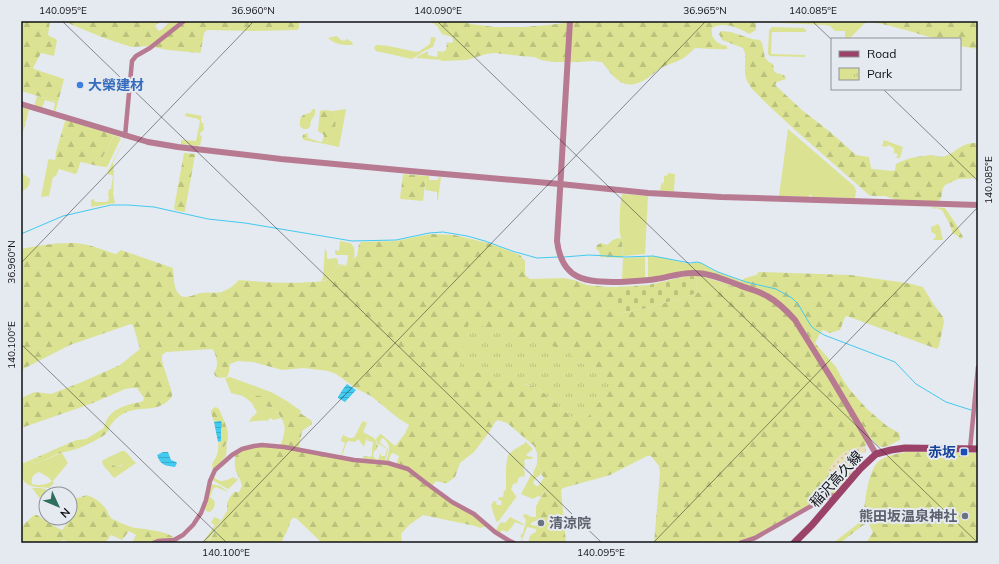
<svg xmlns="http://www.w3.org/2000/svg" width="999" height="564" viewBox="0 0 999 564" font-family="Mulish,'Noto Sans JP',sans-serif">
<defs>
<pattern id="forest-firs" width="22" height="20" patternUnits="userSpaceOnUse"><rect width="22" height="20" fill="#dbe393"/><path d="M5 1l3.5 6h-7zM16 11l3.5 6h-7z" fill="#bbc27e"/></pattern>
<pattern id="sand-dots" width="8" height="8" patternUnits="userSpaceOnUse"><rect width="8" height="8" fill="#e9dfba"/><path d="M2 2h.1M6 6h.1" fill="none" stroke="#c7be9f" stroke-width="1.8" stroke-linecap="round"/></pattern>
<pattern id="cemetery-stones" width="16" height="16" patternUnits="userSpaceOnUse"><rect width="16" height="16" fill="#dbe393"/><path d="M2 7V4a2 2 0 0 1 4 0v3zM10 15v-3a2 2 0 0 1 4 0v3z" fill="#bbc27e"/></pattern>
<pattern id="park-tufts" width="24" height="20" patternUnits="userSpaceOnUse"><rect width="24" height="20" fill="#dbe393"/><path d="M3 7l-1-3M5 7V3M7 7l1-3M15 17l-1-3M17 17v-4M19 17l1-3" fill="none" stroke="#bbc27e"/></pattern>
<pattern id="water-rules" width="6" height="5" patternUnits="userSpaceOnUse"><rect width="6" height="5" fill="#42caef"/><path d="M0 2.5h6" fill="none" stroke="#39accc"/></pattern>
</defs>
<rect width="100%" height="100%" fill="#e5e9f0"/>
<g fill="#dbe393" fill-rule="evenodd">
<polygon points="756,21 877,21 882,24 869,22 865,23 849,39 845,39 845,31 835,31 830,26 825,25 756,22"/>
<polygon points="772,27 804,28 806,30 806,32 772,32 771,54 805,55 805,57 770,56 768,54 769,30"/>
<path d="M336,36L338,37L341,40L344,41L347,39L352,42L353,45C344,45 335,45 328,38Z"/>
<path d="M431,37L436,38L433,47L424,51L412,59L376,51L374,48L376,45C390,45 404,50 418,52L430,44Z"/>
<polygon points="428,51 428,55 437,57 438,51 443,52 441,60 416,58 418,56"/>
<polygon points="37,96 58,102 55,113 53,112 55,103 45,100 42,108 34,106"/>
<path d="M345,109L346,110L339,147L325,144C333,135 336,127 336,114L333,111Z"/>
<polygon points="186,113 202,116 201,118 201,122 204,124 203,126 204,130 200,133 200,135 202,136 200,145 198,146 181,144 181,140 196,141 200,121 198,119 185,116"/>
<polygon points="788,129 854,186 856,191 855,198 812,197 812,195 809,195 809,197 779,196"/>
<polygon points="114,135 121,138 107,167 98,166"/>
<polygon points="125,138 113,163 114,172 113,193 115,203 91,207 91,200 94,199 95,202 106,202 108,201 109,197 108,195 109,189 111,189 113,176 112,175 108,174 108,171"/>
<polygon points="884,140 903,147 900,158 896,158 898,154 894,153 894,148 888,145 886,147 882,146"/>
<polygon points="49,159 55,160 59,169 56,176 53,177 49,196 41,197 48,161"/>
<path d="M21,171L23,172V174L30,179C30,184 28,188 23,191L22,199H21L22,177L21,176Z"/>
<polygon points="668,173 675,174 674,191 673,192 660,191 661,184 664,182 664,176 668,175"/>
<polygon points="426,176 429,176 429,180 438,180 439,177 441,177 438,200 437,200 437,192 425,190"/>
<path d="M622,194L648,196L645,254L623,256L622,241C618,234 620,202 622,194Z"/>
<polygon points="938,224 940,227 943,240 933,240 936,236 935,234 931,232 931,227"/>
<path d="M340,241C343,242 347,242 350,243C357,247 355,258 351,263C346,268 340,263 336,267C335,268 334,272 334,273C332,279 327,280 321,281L323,277L325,248L327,253V258L328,259L336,258L338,260V264L346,265L347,263L348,256L347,255H336L335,253V250L339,251Z"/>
<polygon points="648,256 661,257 689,264 698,262 701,263 712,270 741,281 739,282 713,273 648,279"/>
<polygon points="645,257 645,279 622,279 623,258"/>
<polygon points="696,276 704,277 734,286 716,287 697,293"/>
<path d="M230,377L271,392L287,401L301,411L300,413L280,402L260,396L266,406L275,409L281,418L273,420L271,418L269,419L268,421C265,420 254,421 249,422L252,417L257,413L252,403L243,396L231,393L225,378Z"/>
<polygon points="363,421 367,423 363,432 374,438 368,438 366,440 364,447 358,439 355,442 348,441 346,444 342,456 341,456 345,443 341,441 341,439 343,435 349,438 353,438 355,436 362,422"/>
<path d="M380,434H381L395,446L396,451L400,453L399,456L393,453L391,454L389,459L390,462L386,461C389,452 392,445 383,438L381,439L380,443L388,449L385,461L378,460L380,454L381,453V456H385L387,449L379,444L377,445L376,439Z"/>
<path d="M525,441L533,449L526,455L527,456L533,457L532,459H526L524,461L525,465L523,469L525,472L524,477L521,476C518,478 517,481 517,484L516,483L513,484L511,489L516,496H517L498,522L496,521L491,505L494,501H495L497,502L496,503L497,505H501L502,501L499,500L498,498L500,497H503L504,491L506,490C506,482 505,460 509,454C513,450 520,446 525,443Z"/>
<path d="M218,443L221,446L224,447L227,445L226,456L213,470C211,462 213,463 216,457C218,452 219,448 218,443Z"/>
<path d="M122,451H125L134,461C125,460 125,465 116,467L105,459Z"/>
<path d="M62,453L68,463L53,481L54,483L49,488C40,487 26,488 22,478C20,474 21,468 21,464L31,460L32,462L35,464ZM39,472L48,477L52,481C47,485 38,486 32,484C31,478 33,474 39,472Z"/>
<polygon points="537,464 541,474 535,479 533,483 536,486 538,486 544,478 548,485 541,497 538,496 533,499 521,494 531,475 533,476 534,475 533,473"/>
<path d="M215,475L214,477C220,484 227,480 234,477L235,479L238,478L236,482L228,489L212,480Z"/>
<path d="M211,484L220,486L227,491L228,492L216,487L213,489L210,497C217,501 216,507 210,512L206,511L205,509Z"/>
<path d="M32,488C39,488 48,487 50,494H46V501L44,504Z"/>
<polygon points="524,514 528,515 531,517 536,517 539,519 538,520 533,522 531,523 531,525 539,526 536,529 527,527 521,543 520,543 522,538 520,536 523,533 526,520 523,516"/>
<polygon points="214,517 221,520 207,543 204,541 215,525 211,523"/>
<polygon points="510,517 524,524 523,525 515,522 512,527 507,532 502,530 499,534 496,530 498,526 501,522 505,523"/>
</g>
<g fill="url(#forest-firs)" fill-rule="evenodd">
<polygon points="21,21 50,21 48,35 57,40 54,56 41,53 33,68 34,69 64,79 58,102 21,91"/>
<path d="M63,21H161L155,26L159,31C164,29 166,24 170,21H299V28L297,30L254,31L207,30L204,33L201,51L200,53L168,50L149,46L131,47L104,38Z"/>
<path d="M431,21H459L471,24L495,27H523L548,25L582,21H756V30L749,34C739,28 724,21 712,28C710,39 717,44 727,46V49C717,50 706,48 695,48C690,53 686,57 680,60C675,63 668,64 663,67C657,70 653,74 648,78C624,93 616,80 602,62L593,61L580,62H553L541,60L534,57L521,56L495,53L486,54L467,60L442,61L441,60L443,52L446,50L447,43V42L451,43L453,42V39L452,37L442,34L437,26L431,22Z"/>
<polygon points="877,21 978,21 978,49 960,46 960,39 937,39 891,26 882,24"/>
<path d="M721,31L731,32L752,39L760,40L762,43L765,58L769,62L773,64L774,71L776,73L784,75L786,79L777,82L775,85L803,111L829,131L856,155L869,157L871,168L872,169L893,171L895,170L896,164C906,159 913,157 923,156C926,156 929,155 932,155C937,156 940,158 945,156C957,152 961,142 976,143C977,146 976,149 978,152V178L958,179L945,185L943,188L941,198L939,201H899L885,196H873L869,195L794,129L768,105L752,89L747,81L745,74V53L743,48L722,40L719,34Z"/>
<polygon points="21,107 28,109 29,110 21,139"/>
<path d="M313,109H315C316,117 313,116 311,121C310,125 311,127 307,129H303L300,126C299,117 302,114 310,113Z"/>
<path d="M325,110L333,111L336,114C336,127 335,134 325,144L304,140L302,138L303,135L307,133L308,138L320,142H322L324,136L323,134L319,132L318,130L320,111Z"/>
<polygon points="67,120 114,135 98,166 81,162 80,163 77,173 75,174 59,169 55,162 56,152 65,121"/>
<polygon points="184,153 195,154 195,155 185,211 184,212 175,210 174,208"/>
<polygon points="404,174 426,176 423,201 401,199 400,198 403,175"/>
<polygon points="932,207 945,208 956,224 963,237 961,239 959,238 957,235 953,234 950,225 942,210 938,209 937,208 933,209"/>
<path d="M431,234L454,235L488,243L520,255L525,261V275L530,279L563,278L574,280L587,285L607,287H617V311L619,314L651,307L716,287L734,286L745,278L756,275L759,272L850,275L907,283L923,287L932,302L943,317L944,322L939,346L937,349L847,316L845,317L840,330L830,333L823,330L819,335L815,343L836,367L843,380L850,390L867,409L887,426L899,433L900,437V440C886,446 882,453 871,438L865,440L866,446C846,449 839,453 828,471L839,489L835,493L794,513L748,540L732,543H654L660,473L659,466L651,456H647L610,475L563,488L561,490L566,543H528L530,536L533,533H535L537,527L545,525V520L539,519L536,517C536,514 536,510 536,507C539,498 547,492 547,483L540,472L537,464V453L534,446L507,423L498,420L495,422L490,431L474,452L460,463L455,477L447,483H444L436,481L430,488L473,515L485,526L484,527L480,528L475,526L423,515L409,525L401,534L402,543H322L296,518H293L291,520L287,531L281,543H208L227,511V503L230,497L234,492H239L242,486C241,481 239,478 237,473C234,468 235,462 235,456L242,450L254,447H275L281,444C287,427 286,424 275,409L266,406L262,407L255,403L253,399L256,396C271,394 299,412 312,421V424L302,431L299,446L302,451L396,465L400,453L396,451L395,446L404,435L409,425L398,418L371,396L357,389L336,374L328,371L304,368L282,370L253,362L238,361L230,364L229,372L227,377L219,378L215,376L214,373C219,365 217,359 214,351L212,349L166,352L162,355V361L172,393V396C161,413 142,406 127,412C121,414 114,420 110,426C108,430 108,433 103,436C98,439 91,443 84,446C76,450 66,451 58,454C50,457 43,461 35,464L32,462L31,460L69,443L77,440L86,439L104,428C106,415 115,409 128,405C133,403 138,403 143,401L144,398L137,388H131L125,389L93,403L21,428V398L35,392L51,394L82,382L120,365L140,349L133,325L131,324L70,345L21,370V249C40,245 69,240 88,245C96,247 104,250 112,253L116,254L121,250L173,268C174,276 173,290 180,295C185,300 195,294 201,293C210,291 218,295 226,290C231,288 235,284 239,280C263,282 286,284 310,282C316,282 323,282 329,279C334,277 332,270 337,267C340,264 345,267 348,265C352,262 353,258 357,256L359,244L361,242L395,241ZM575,361L595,367L575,420L537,387L523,384Z"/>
<polygon points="618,238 621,239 622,240 623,258 600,257 599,251 596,249 597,245 601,243 607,245 613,240"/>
<path d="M216,407L219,409C223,419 234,437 224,447L221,446L218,442L221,441V430L222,427L219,421L214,422L211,412L212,409Z"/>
<polygon points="369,438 374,438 376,441 376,443 378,447 376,450 374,451 373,456 375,458 375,460 363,459 363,456 370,457 372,456 372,449 373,443 373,442 366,440"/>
<path d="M906,452L978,453V543H866L873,532L868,523L862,526L840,543H833L855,526L864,518C864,504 868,470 879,461C887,455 896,454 906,452Z"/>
<polygon points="105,459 116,467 121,466 128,460 134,461 136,463 114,478 103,465 102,461"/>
<path d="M86,495C94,497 101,502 106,509C109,514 109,518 115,520C121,523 129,527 136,528C151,530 170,531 181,543H134L133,541L136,535L129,531L122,540L111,535L105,543H70L64,540L56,542L55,543H21V527L34,515H37C45,520 53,526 62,530L63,529L69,520L68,518H70V498L72,497C76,500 81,497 86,495Z"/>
</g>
<path fill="url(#sand-dots)" d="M866,446V453H855L853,456L858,462L861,464L853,471L839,489L830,477L828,471C840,452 845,449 866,446Z"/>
<polygon fill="url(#cemetery-stones)" points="688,276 696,276 697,293 651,307 619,314 617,311 617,287 648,285"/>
<polygon fill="url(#park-tufts)" points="469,322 569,351 575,361 595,367 607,377 610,388 588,417 575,420 537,387 459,368"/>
<g fill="url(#water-rules)">
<polygon points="347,384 356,390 345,402 338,398 338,397 343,389"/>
<polygon points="219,421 221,421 222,424 221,430 221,441 218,442 214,422"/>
<path d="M163,452H168L171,460L176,462L177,463L175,467C166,466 160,465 157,455Z"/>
</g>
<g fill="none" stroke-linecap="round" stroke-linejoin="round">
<g stroke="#42caef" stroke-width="1">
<polyline points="21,234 63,216 111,205 128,205 154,207 208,219 245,223 352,241 396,240 429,233 443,232 467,236 485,241 512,251 537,258 558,257"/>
<polyline points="564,257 589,255 626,257 653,256 690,263 697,262 701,263 712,269 718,272 746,282 776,289 783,293 792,298 798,304 811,326 816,330 824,335 895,362 916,384 946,402 971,410"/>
</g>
<g stroke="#b87a91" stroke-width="4.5">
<polyline points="125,136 132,61 136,56 150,48 184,21"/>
<polyline points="970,449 978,367"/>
<polyline points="153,543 158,541 174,540 183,535 193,525 201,513 206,500 210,481 215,470 232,455 242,449 254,446 262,445 284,447 354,460 388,463 408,469 426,483 452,502 474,514 495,532 508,540 514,543"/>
<polyline points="740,543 755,538 820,501 831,496 837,495"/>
</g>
<g stroke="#b87a91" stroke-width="6">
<path d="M570,21L557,241C562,281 586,282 620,282C632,281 644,281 656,279C669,277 682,272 695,273C710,273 725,280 739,285C748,289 759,291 767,296C778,302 787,311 795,320L833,381L876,454"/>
<polyline points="21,104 148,142 178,147 281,159 410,171 560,184 648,193 721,197 978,205"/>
</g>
<polyline stroke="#9a4267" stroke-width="7" points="794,543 812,525 860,469 876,454 891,450 905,448 978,449"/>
</g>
<path fill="none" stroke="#101114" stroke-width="1" stroke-opacity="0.45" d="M62,21L602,543M437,21L978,543M812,21L832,40M883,89L978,181M21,263L254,21M21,344L227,543M202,543L706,21M653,543L978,207"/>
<circle fill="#3f7fe0" stroke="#e5e9f0" stroke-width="1.5" cx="80" cy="85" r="4"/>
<rect fill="#1a4fb4" stroke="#e5e9f0" stroke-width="1.5" x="960" y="448" width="8" height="8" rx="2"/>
<g fill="#6b7280" stroke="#e5e9f0" stroke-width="1.5">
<circle cx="965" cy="516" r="4"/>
<circle cx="541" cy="523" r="4"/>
</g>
<g text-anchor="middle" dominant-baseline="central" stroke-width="4" stroke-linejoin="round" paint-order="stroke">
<g font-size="14" font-weight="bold" fill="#366cbe" stroke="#e5e9f0" text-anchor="start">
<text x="88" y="85">大榮建材</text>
</g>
<g font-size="14" font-weight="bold" fill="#164399" stroke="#e5e9f0" text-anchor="end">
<text x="956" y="452">赤坂</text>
</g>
<g font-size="14" fill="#101114" stroke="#e5e9f0">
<text transform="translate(836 479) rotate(-48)">稲沢高久線</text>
</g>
<g font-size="14" font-weight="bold" fill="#5b616d" stroke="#e5e9f0" text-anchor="end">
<text x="957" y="516">熊田坂温泉神社</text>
<text x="549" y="523" text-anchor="start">清涼院</text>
</g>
</g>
<rect width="999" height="564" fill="none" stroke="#e5e9f0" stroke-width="44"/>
<rect x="831" y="38" width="130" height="52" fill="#e5e9f0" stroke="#909398"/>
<rect x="839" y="51" width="20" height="6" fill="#9a4267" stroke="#909398"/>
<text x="867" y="58" font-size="12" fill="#101114">Road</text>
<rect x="839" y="68" width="20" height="12" fill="url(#park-tufts)" stroke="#909398"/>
<text x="867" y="78" font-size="12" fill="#101114">Park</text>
<g transform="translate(58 506) rotate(134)"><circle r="19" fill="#e5e9f0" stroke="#909398"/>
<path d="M0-3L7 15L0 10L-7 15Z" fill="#2d6e5c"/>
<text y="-6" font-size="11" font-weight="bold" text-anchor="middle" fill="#101114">N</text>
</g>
<rect x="22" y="22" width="955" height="520" fill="none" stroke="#101114" stroke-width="1.5"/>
<g font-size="10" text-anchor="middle" fill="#101114">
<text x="63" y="14">140.095°E</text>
<text x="253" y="14">36.960°N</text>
<text x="438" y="14">140.090°E</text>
<text x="705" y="14">36.965°N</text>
<text x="813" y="14">140.085°E</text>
<text transform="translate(988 180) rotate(-90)" y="4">140.085°E</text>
<text transform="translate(11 262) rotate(-90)" y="4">36.960°N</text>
<text transform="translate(11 345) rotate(-90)" y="4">140.100°E</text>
<text x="226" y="556">140.100°E</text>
<text x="601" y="556">140.095°E</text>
</g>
</svg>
